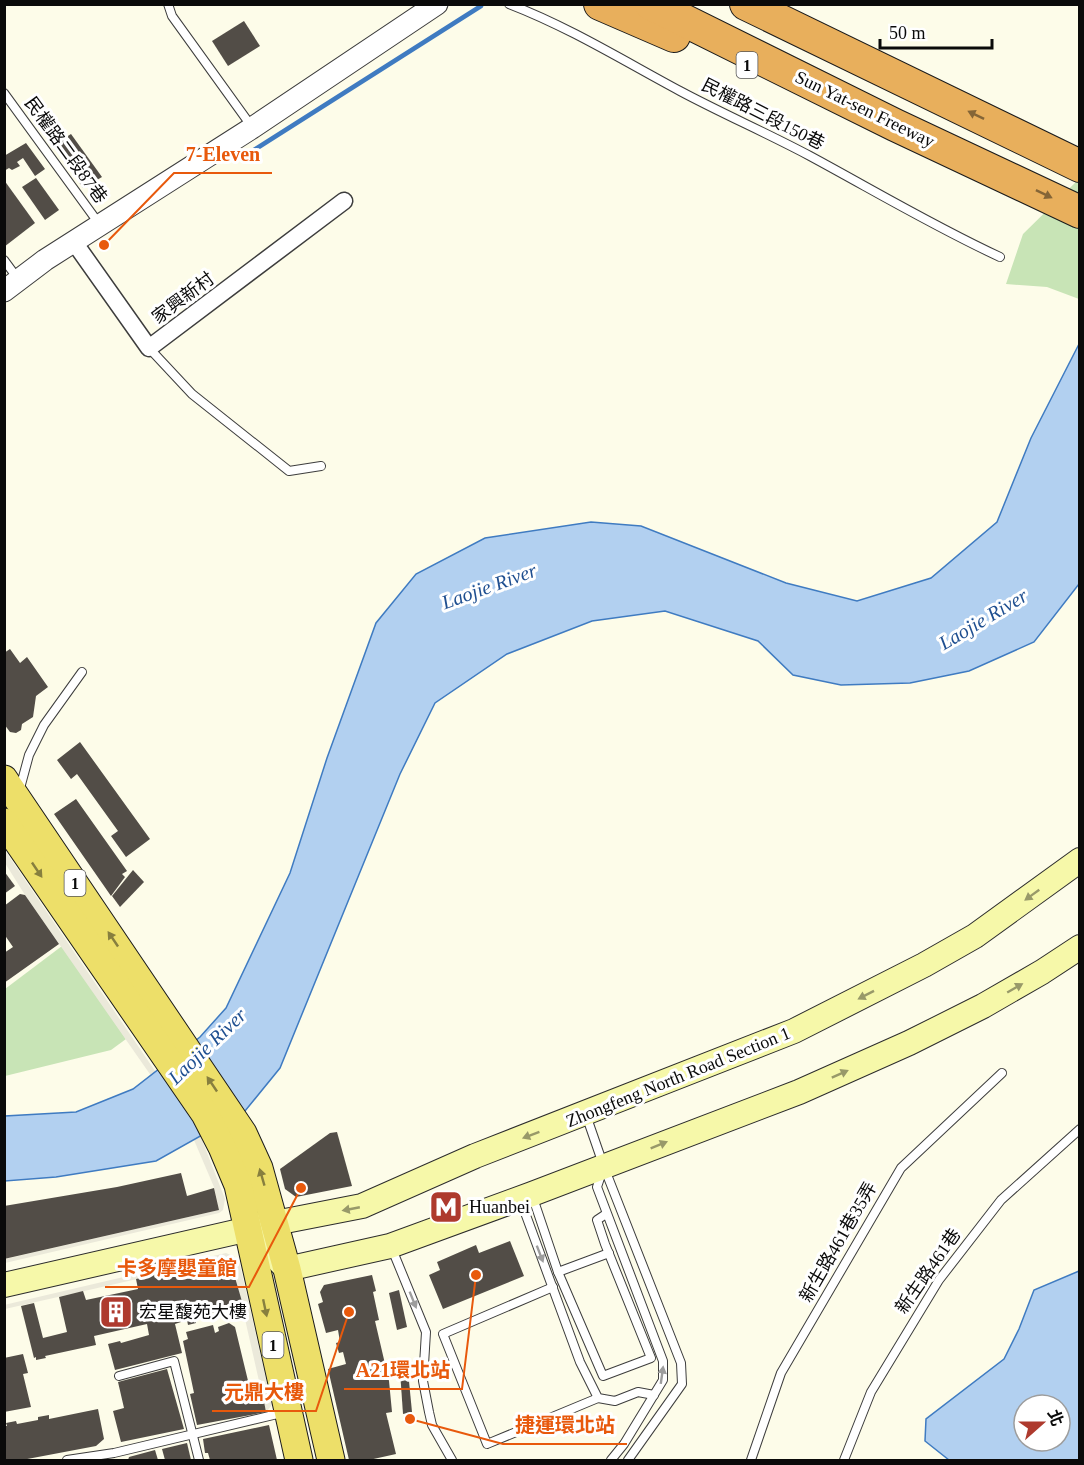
<svg xmlns="http://www.w3.org/2000/svg" width="1084" height="1465" viewBox="0 0 1084 1465" font-family="'Times New Roman','Noto Sans TC',serif">
<rect width="100%" height="100%" fill="#fdfce9"/>
<g fill="#c8e4b6">
<polygon points="1079,179 1079,299 1047,287 1006,284 1023,234"/>
<polygon points="62,946 126,1039 111,1050 5,1076 5,989"/>
</g>
<g fill="#ebe9da">
<polygon points="4,849 202,1140 225,1199 223,1210 219,1213 5,1263 5,1259 219,1210 214,1187 191,1133 25,895 5,863"/>
<polygon points="226,1253 237,1258 240,1265 272,1405 266,1412 235,1275 221,1260 5,1309 4,1305"/>
</g>
<g fill="#b2d0f0" stroke="#3f7bc1" stroke-width="1.5" fill-rule="evenodd">
<polygon points="1079,344 1079,584 1034,642 969,671 910,683 841,685 793,675 758,641 665,611 592,621 507,654 435,703 400,774 280,1068 245,1111 156,1161 56,1177 5,1181 5,1116 76,1112 133,1089 200,1037 226,1008 290,873 327,758 376,623 416,574 485,538 591,522 641,526 786,583 857,601 931,578 997,522 1031,438"/>
<path d="M1079,1271V1460H949L925,1441L926,1419L1004,1359L1019,1329L1034,1290ZM1024,1405H1060V1441H1024Z"/>
</g>
<g fill="none" stroke-linecap="round" stroke-linejoin="round">
<polyline stroke="#3f7bc1" stroke-width="4.5" points="254,150 481,6"/>
</g>
<g fill="#524d47">
<polygon points="244,21 260,46 228,66 212,41"/>
<polygon points="71,134 102,177 83,188 54,145"/>
<polygon points="26,143 45,169 35,176 23,158 17,162 20,166 12,170 9,168 4,171 4,156"/>
<polygon points="36,178 59,210 45,220 22,187"/>
<polygon points="4,180 35,223 4,247"/>
<polygon points="10,649 20,663 27,657 48,687 36,696 33,717 22,724 21,730 16,733 10,732 4,724 4,653"/>
<polygon points="80,742 150,839 126,857 111,836 118,831 77,774 71,779 57,760"/>
<polygon points="76,799 127,871 122,874 125,877 111,896 54,814"/>
<polygon points="133,870 144,882 120,907 112,896"/>
<polygon points="4,871 15,886 4,894"/>
<polygon points="20,894 25,895 59,944 4,983 4,953 13,947 4,934 4,906"/>
<polygon points="337,1132 352,1186 296,1197 285,1189 280,1169 330,1133"/>
<polygon points="181,1173 187,1196 214,1188 219,1210 4,1259 4,1206 117,1187"/>
<polygon points="510,1241 524,1276 443,1309 429,1275 440,1270 437,1262 476,1245 479,1253"/>
<polygon points="221,1260 234,1274 243,1305 195,1317 196,1323 188,1325 187,1320 175,1324 182,1353 115,1370 108,1344 120,1341 121,1343 149,1335 147,1324 94,1336 96,1345 45,1356 46,1358 36,1360 36,1357 34,1358 21,1306 34,1303 43,1338 67,1332 59,1297 83,1291 86,1300 138,1289 136,1279"/>
<polygon points="372,1275 376,1291 373,1292 379,1320 375,1321 389,1381 392,1412 386,1413 396,1454 369,1460 349,1460 328,1369 346,1364 343,1352 339,1353 336,1343 340,1342 338,1330 326,1333 318,1304 323,1302 320,1292 324,1285"/>
<polygon points="399,1290 407,1327 397,1330 389,1293"/>
<polygon points="229,1323 235,1327 250,1389 261,1386 266,1412 197,1425 190,1394 194,1393 183,1341 188,1339 186,1332 213,1325 215,1333 219,1331 218,1327"/>
<polygon points="23,1354 28,1373 23,1374 31,1407 4,1412 4,1358"/>
<polygon points="167,1369 184,1429 121,1442 113,1411 124,1408 118,1382"/>
<polygon points="400,1371 408,1371 412,1412 403,1414"/>
<polygon points="98,1409 104,1439 96,1446 22,1460 4,1460 4,1426 7,1426 6,1423 16,1421 17,1424 38,1420 38,1417 49,1415 49,1419"/>
<polygon points="269,1425 277,1460 210,1460 208,1453 205,1453 203,1439"/>
<polygon points="187,1443 191,1460 165,1460 162,1449"/>
<polygon points="155,1450 158,1460 128,1460 129,1457"/>
</g>
<g fill="none" stroke-linecap="round" stroke-linejoin="round">
<defs>
<g id="service">
<polyline points="168,4 172,16 252,127"/>
<path d="M509,4C569,27 624,61 680,91C723,114 767,133 810,156C873,190 935,227 1000,257"/>
<polyline points="4,93 100,225"/>
<polyline points="4,260 18,279"/>
<polyline points="149,348 192,394 289,471 321,466"/>
<polyline points="19,792 29,755 44,725 82,672"/>
<polyline points="586,1115 604,1167 681,1363 682,1384 628,1460"/>
<polyline points="602,1172 597,1187 663,1361 663,1380 624,1444 611,1460"/>
<polyline points="532,1195 558,1272 603,1376 651,1358 605,1244 597,1220 606,1214"/>
<polyline points="520,1199 580,1362 598,1398 615,1401 638,1392 654,1395"/>
<polyline points="392,1249 426,1332 423,1381 429,1412 432,1425 452,1460"/>
<polyline points="558,1272 609,1253"/>
<polyline points="553,1287 443,1334 487,1444 598,1398"/>
<polyline points="119,1376 174,1361 199,1460"/>
<polyline points="67,1460 114,1453 286,1412"/>
<polyline points="751,1460 781,1373 901,1168 1002,1073"/>
<polyline points="844,1460 871,1392 939,1280 1001,1200 1080,1129"/>
</g>
<polyline id="minor" points="74,242 149,348 344,201"/>
<polyline id="tertiary" points="4,291 45,260 252,128 437,4"/>
<g id="secondary">
<polyline points="248,1230 287,1269 390,1246 532,1194 799,1092 909,1043 983,1006 1042,972 1080,947"/>
<polyline points="4,1285 275,1223 362,1206 475,1156 794,1031 924,965 975,936 1080,860"/>
</g>
<g id="primary">
<polyline points="4,779 243,1133 259,1168 287,1269 331,1460"/>
<polyline points="4,822 205,1114 222,1147 238,1185 299,1460"/>
</g>
<g id="motorway">
<polyline points="600,4 674,36"/>
<polyline points="651,4 895,125 1080,212"/>
<polyline points="746,4 1080,166"/>
</g>
</defs>
<use href="#service" stroke="#3d3d3d" stroke-width="10"/>
<use href="#minor" stroke="#3d3d3d" stroke-width="19"/>
<use href="#tertiary" stroke="#3d3d3d" stroke-width="23"/>
<use href="#secondary" stroke="#2c2c2c" stroke-width="26"/>
<use href="#primary" stroke="#1b1b1b" stroke-width="29"/>
<use href="#motorway" stroke="#1b1b1b" stroke-width="34"/>
<use href="#service" stroke="#fff" stroke-width="8"/>
<use href="#minor" stroke="#fff" stroke-width="16"/>
<use href="#tertiary" stroke="#fff" stroke-width="21"/>
<use href="#secondary" stroke="#f6f8a9" stroke-width="24"/>
<use href="#primary" stroke="#eddf69" stroke-width="27"/>
<use href="#motorway" stroke="#e8af5c" stroke-width="32"/>
</g>
<defs><path id="oneway-solid" d="M-6-.8H1V-3.2L6.5 0L1 3.2V.8H-6Z" transform="scale(1.5)"/></defs>
<g fill="#846537">
<use href="#oneway-solid" transform="translate(976 115) rotate(-154)"/>
<use href="#oneway-solid" transform="translate(1044 194) rotate(26)"/>
</g>
<g fill="#877f3e">
<use href="#oneway-solid" transform="translate(37 870) rotate(56)"/>
<use href="#oneway-solid" transform="translate(113 939) rotate(-124)"/>
<use href="#oneway-solid" transform="translate(212 1084) rotate(-124)"/>
<use href="#oneway-solid" transform="translate(262 1177) rotate(-106)"/>
<use href="#oneway-solid" transform="translate(265 1308) rotate(78)"/>
</g>
<g fill="#989969">
<use href="#oneway-solid" transform="translate(1032 895) rotate(144)"/>
<use href="#oneway-solid" transform="translate(1015 988) rotate(-30)"/>
<use href="#oneway-solid" transform="translate(866 995) rotate(153)"/>
<use href="#oneway-solid" transform="translate(840 1074) rotate(-24)"/>
<use href="#oneway-solid" transform="translate(531 1135) rotate(159)"/>
<use href="#oneway-solid" transform="translate(659 1145) rotate(-22)"/>
<use href="#oneway-solid" transform="translate(351 1209) rotate(169)"/>
</g>
<g fill="#9d9d9d">
<use href="#oneway-solid" transform="translate(540 1254) rotate(69)"/>
<use href="#oneway-solid" transform="translate(413 1300) rotate(68)"/>
<use href="#oneway-solid" transform="translate(662 1375) rotate(-82)"/>
</g>
<defs>
<symbol id="metro-square" viewBox="-11 -11 22 22"><rect x="-9" y="-9" width="18" height="18" rx="4" fill="#ae3a2e" stroke="#fff"/><path d="M-5.5 5V-5H-3L0 0L3-5H5.5V5H3V-.5L0 4L-3-.5V5Z" fill="#fff"/></symbol>
<symbol id="building-square" viewBox="-11 -11 22 22"><rect x="-9" y="-9" width="18" height="18" rx="4" fill="#ae3a2e" stroke="#fff"/><path d="M-4-6H4V6H1V3H-1V6H-4ZM-2.5-4.3h1.7v1.8h-1.7ZM.8-4.3h1.7v1.8H.8ZM-2.5-1h1.7V.8h-1.7ZM.8-1h1.7V.8H.8Z" fill="#fff"/></symbol>
</defs>
<g fill-rule="evenodd">
<use href="#metro-square" x="427" y="1188" width="38" height="38"/>
<use href="#building-square" x="97" y="1293" width="38" height="38"/>
</g>
<g text-anchor="middle" dominant-baseline="central" stroke-width="6" stroke-linejoin="round" paint-order="stroke">
<g fill="#fff" stroke="#545454" stroke-width="1.5">
<rect x="736.5" y="52" width="21" height="26" rx="4.5"/>
<rect x="64.5" y="870" width="21" height="26" rx="4.5"/>
<rect x="262.5" y="1332" width="21" height="26" rx="4.5"/>
</g>
<g font-size="16" font-weight="bold" fill="#0a0a0a">
<text x="747" y="65">1</text>
<text x="75" y="883">1</text>
<text x="273" y="1345">1</text>
</g>
<g font-size="18" fill="#0a0a0a" stroke="#fff">
<text transform="translate(865 109) rotate(26)">Sun Yat-sen Freeway</text>
<text transform="translate(763 114) rotate(27)">民權路三段150巷</text>
<text transform="translate(66 150) rotate(54)">民權路二段87巷</text>
<text transform="translate(183 298) rotate(-37)">家興新村</text>
<text transform="translate(678 1077) rotate(-22)">Zhongfeng North Road Section 1</text>
<text transform="translate(838 1242) rotate(-60)">新生路461巷35弄</text>
<text transform="translate(928 1271) rotate(-55)">新生路461巷</text>
</g>
<g font-size="18" fill="#0a0a0a" stroke="#fff" text-anchor="start">
<text x="469" y="1207">Huanbei</text>
<text x="139" y="1312">宏星馥苑大樓</text>
</g>
<g font-size="20" font-style="italic" fill="#1f4f90" stroke="#fff">
<text transform="translate(489 586) rotate(-20)">Laojie River</text>
<text transform="translate(983 619) rotate(-31)">Laojie River</text>
<text transform="translate(207 1046) rotate(-44)">Laojie River</text>
</g>
</g>
<path fill="none" stroke="#e8590c" stroke-width="2" d="M104 245L174 173H272M301 1188L249 1287H105M476 1275L462 1389H344M349 1312L316 1411H212M410 1419L503 1444H627"/>
<g fill="#e8590c" stroke="#fff" stroke-width="2">
<circle cx="104" cy="245" r="6"/>
<circle cx="301" cy="1188" r="6"/>
<circle cx="476" cy="1275" r="6"/>
<circle cx="349" cy="1312" r="6"/>
<circle cx="410" cy="1419" r="6"/>
</g>
<g font-size="20" text-anchor="middle" font-weight="bold" fill="#e8590c" stroke="#fff" stroke-width="6" stroke-linejoin="round" paint-order="stroke">
<text x="223" y="161">7-Eleven</text>
<text x="177" y="1275">卡多摩嬰童館</text>
<text x="403" y="1377">A21環北站</text>
<text x="264" y="1399">元鼎大樓</text>
<text x="565" y="1432">捷運環北站</text>
</g>
<rect width="1084" height="1465" fill="none" stroke="#0a0a0a" stroke-width="12"/>
<g transform="translate(1042 1423) rotate(69)"><circle r="28" fill="#ffffff" stroke="#9d9d9d" stroke-width="1.5"/>
<path d="M0-4.5L10 22L0 15L-10 22Z" fill="#ae3a2e"/>
<text y="-9" font-size="16" font-weight="bold" text-anchor="middle" fill="#0a0a0a">北</text>
</g>
<path d="M880 39v9h112v-9" fill="none" stroke="#0a0a0a" stroke-width="3"/>
<text x="889" y="39" font-size="18" fill="#0a0a0a" stroke="#ffffff" stroke-width="4.5" paint-order="stroke">50 m</text>
</svg>
